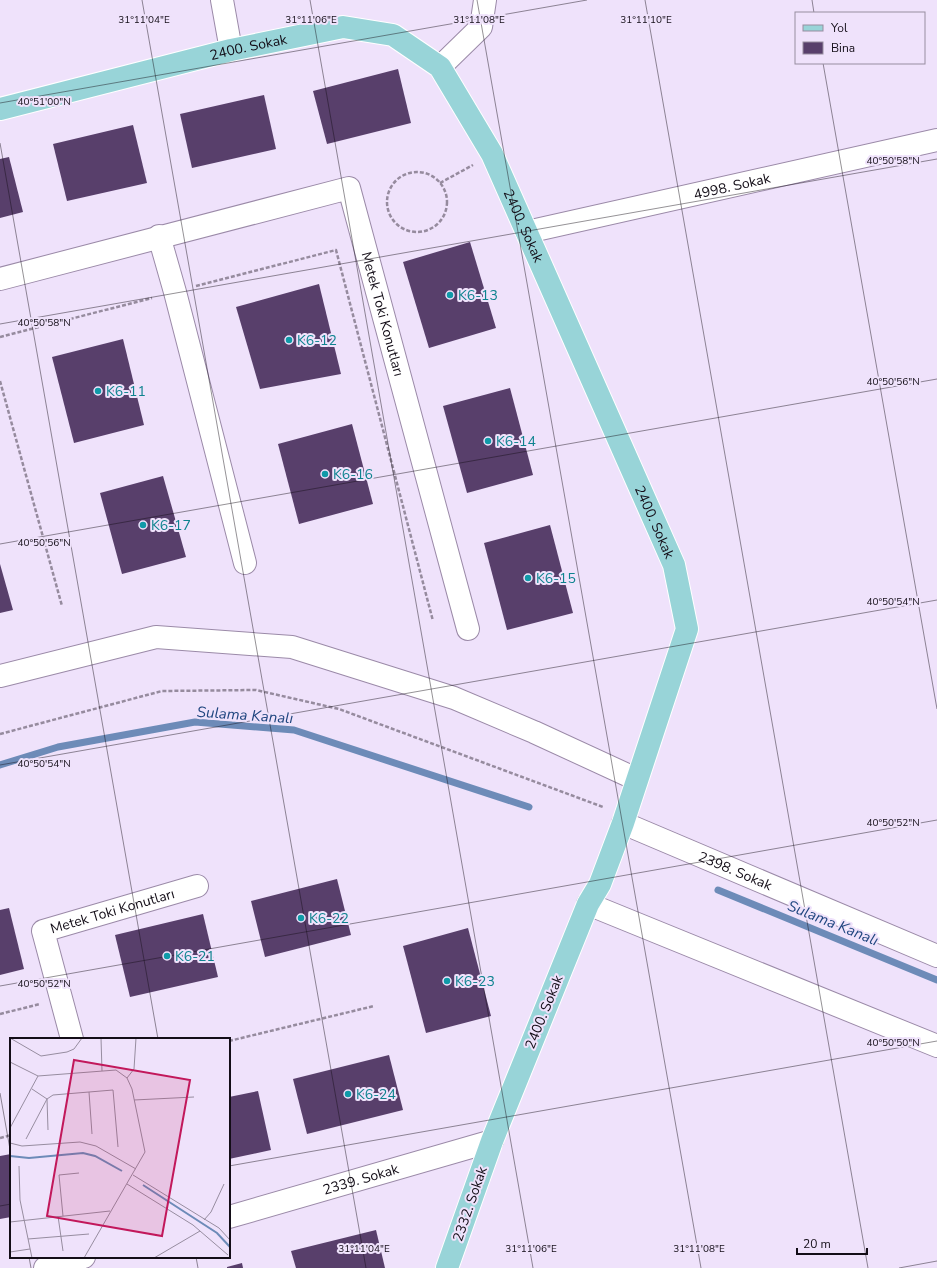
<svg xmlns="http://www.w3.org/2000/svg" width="937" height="1268" viewBox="0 0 937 1268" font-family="'Nunito Sans',sans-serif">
<rect width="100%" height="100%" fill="#efe2fb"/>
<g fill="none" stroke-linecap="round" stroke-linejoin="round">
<g stroke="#6d8bb8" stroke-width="7">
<polyline points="0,765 58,747 195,722 294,730 529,807"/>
<polyline points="718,890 937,980"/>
</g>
</g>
<g fill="#583f6b">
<polygon points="398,69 411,123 327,144 313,91"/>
<polygon points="264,95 276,149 192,168 180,114"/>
<polygon points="133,125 147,183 67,201 53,144"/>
<polygon points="9,157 23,212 0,218 0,159"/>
<polygon points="470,242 496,328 429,348 403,262"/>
<polygon points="319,284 341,374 260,389 236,307"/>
<polygon points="123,339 144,425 74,443 52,357"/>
<polygon points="510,388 533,475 467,493 443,406"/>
<polygon points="352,424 373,504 299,524 278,444"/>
<polygon points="163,476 186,557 122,574 100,493"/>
<polygon points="550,525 573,613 507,630 484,543"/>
<polygon points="0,564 13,610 0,613"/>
<polygon points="337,879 351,935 265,957 251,901"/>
<polygon points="9,908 24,969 0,975 0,910"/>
<polygon points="203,914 218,977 130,997 115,935"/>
<polygon points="468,928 491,1016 426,1033 403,946"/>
<polygon points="389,1055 403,1110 307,1134 293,1079"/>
<polygon points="258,1091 271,1150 229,1159 229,1097"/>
<polygon points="11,1154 11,1217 0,1219 0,1156"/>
<polygon points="376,1230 385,1268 296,1268 291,1251"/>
<polygon points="242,1263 243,1268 227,1268 227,1267"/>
</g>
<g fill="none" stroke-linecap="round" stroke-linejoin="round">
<defs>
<g id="minor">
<polyline points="222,0 231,50"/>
<polyline points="440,67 481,27 485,0"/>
<path id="s1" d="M527,232L937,140"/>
<polyline points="159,236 175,292 245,563"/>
<path id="s2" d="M0,279L349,188L468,629"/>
<polyline points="0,676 156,637 292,647 454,698 534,732 636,779"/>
<path id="s3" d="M623,823L937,956"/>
<polyline points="588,904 937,1046"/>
<path id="s4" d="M72,1039L43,931L197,886"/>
<path id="s5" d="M229,1217L492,1141"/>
<polyline points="45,1268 84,1257"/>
</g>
<g id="major">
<path id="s6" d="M0,109L231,50L343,27L393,35L440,67L492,154L674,565L687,629L623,823L600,884L588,904L492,1141L447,1268"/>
</g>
</defs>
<use href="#minor" stroke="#9b8aa8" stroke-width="24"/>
<use href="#major" stroke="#fff" stroke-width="24"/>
<g stroke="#968b9e" stroke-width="2.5" stroke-dasharray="4 2" stroke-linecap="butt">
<circle cx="417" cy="202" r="30"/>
<polyline points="440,183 473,165"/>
<polyline points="196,286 336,250 433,621"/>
<polyline points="0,337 152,298"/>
<polyline points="0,381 62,606"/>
<polyline points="0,734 162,691 256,690 339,709 603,807"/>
<polyline points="0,1014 40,1004"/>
<polyline points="229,1041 374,1006"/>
<polyline points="0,1138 11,1135"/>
</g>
<use href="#minor" stroke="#fff" stroke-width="22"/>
<use href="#major" stroke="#98d4d8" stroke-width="22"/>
</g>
<path fill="none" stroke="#130d17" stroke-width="1" stroke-opacity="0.45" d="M142,0L366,1268M310,0L533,1268M477,0L701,1268M645,0L868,1268M812,0L814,13M823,63L937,709M0,103L587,0M0,143L158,1039M0,324L937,159M0,544L937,379M0,765L937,600M0,986L937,820M0,1093L11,1155M229,1166L937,1041M0,1206L11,1204M29,1257L31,1268M196,1257L198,1268M899,1268L937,1261"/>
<g fill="#0f9aa8" stroke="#efe2fb" stroke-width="1.5">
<circle cx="450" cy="295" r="4"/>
<circle cx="289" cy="340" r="4"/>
<circle cx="98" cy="391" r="4"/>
<circle cx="488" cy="441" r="4"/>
<circle cx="325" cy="474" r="4"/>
<circle cx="143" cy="525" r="4"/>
<circle cx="528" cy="578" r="4"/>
<circle cx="301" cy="918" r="4"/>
<circle cx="167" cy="956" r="4"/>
<circle cx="447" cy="981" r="4"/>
<circle cx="348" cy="1094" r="4"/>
</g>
<g text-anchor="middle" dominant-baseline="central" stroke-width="4" stroke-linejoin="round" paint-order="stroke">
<g font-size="14" fill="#130d17" stroke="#efe2fb">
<text stroke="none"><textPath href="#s6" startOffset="256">2400. Sokak</textPath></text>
<text stroke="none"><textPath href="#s1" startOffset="210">4998. Sokak</textPath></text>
<text stroke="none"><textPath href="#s6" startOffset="640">2400. Sokak</textPath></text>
<text stroke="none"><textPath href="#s2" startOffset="491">Metek Toki Konutları</textPath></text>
<text stroke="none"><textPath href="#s6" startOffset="964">2400. Sokak</textPath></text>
<text stroke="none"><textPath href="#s3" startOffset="122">2398. Sokak</textPath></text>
<text stroke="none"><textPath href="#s4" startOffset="184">Metek Toki Konutları</textPath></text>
<text transform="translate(544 1012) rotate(-68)">2400. Sokak</text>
<text stroke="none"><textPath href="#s5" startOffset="137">2339. Sokak</textPath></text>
<text transform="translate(470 1204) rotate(-71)">2332. Sokak</text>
</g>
<g font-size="14" fill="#0d838f" stroke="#efe2fb" text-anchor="start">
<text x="458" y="295">K6-13</text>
<text x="297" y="340">K6-12</text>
<text x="106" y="391">K6-11</text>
<text x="496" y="441">K6-14</text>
<text x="333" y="474">K6-16</text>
<text x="151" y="525">K6-17</text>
<text x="536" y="578">K6-15</text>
<text x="309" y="918">K6-22</text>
<text x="175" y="956">K6-21</text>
<text x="455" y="981">K6-23</text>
<text x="356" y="1094">K6-24</text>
</g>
<g font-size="15" font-style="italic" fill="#1f457f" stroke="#efe2fb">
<text transform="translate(245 715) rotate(4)">Sulama Kanalı</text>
<text transform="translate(833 923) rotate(22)">Sulama Kanalı</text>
</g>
</g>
<g transform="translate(10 1038)">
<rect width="220" height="220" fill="#efe2fb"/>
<path fill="none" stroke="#6d8bb8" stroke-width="2" d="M0,118L19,120L73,115L85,118L112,133M133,147L207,195L220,209"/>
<path fill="none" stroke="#978da0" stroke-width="1" d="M0,0L31,18L57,14L64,11L72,0M91,0L92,33M0,24L28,38L106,32L117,40L122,51L135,114L74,220M117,40L124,31L126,0M22,51L37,61L38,92M79,54L82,96M124,62L184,59M0,90L28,38M16,101L37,61L43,57L103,52L108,109M0,105L12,108L70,104L86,108L126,131M9,128L10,162L22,220M123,137L209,190L220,202M117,146L183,187L218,217M48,178L53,213M53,178L49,137L69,135M194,182L201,174L214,146M0,184L100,173M18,201L79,196M0,214L20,211M144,220L190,193"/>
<path fill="#c2185b" fill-opacity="0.15" stroke="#c2185b" stroke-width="2" d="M64,22L180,42L152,198L37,178Z"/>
<rect width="220" height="220" fill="none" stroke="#130d17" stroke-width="2"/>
</g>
<g font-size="10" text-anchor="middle" fill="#130d17" stroke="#efe2fb" stroke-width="4" stroke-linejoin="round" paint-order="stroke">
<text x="144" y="23">31°11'04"E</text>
<text x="311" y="23">31°11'06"E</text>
<text x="479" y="23">31°11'08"E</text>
<text x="646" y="23">31°11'10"E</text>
<text x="44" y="105">40°51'00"N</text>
<text x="893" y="164">40°50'58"N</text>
<text x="44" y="326">40°50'58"N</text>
<text x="893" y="385">40°50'56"N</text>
<text x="44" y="546">40°50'56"N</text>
<text x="893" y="605">40°50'54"N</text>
<text x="44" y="767">40°50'54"N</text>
<text x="893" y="826">40°50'52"N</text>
<text x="44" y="987">40°50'52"N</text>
<text x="893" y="1046">40°50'50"N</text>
<text x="364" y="1252">31°11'04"E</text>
<text x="531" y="1252">31°11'06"E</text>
<text x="699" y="1252">31°11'08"E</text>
</g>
<rect x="795" y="12" width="130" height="52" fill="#efe2fb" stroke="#978da0"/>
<rect x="803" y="25" width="20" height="6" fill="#98d4d8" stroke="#978da0"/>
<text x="831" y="32" font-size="12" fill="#130d17">Yol</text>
<rect x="803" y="42" width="20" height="12" fill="#583f6b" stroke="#978da0"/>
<text x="831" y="52" font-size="12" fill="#130d17">Bina</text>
<path d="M797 1248v6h70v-6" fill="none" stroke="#130d17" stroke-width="2"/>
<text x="803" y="1248" font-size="12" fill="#130d17" stroke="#efe2fb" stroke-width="3" paint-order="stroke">20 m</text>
</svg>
